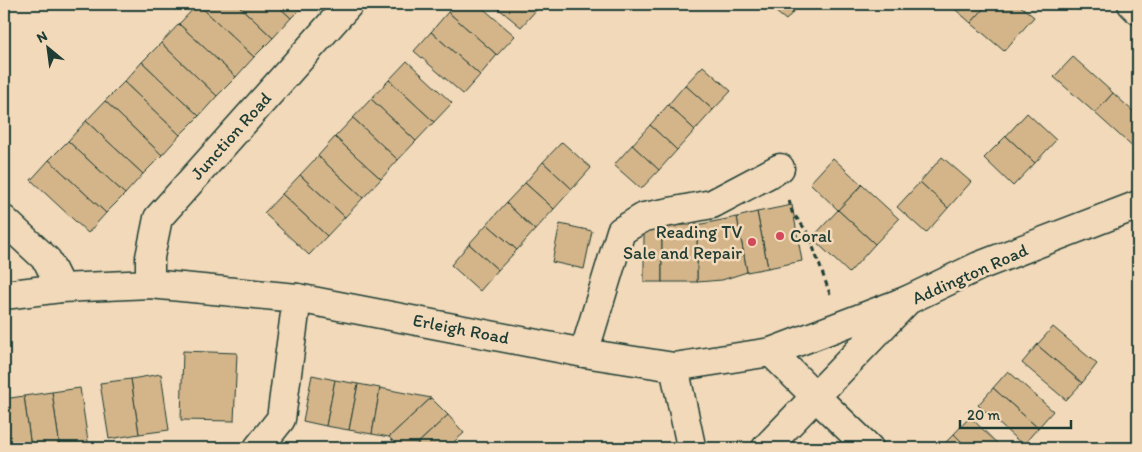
<svg xmlns="http://www.w3.org/2000/svg" width="1142" height="452" viewBox="0 0 1142 452" font-family="Itim,sans-serif">
<rect width="100%" height="100%" fill="#f1d9b9"/>
<filter id="ink" filterUnits="userSpaceOnUse"><feTurbulence type="fractalNoise" baseFrequency=".02" numOctaves="2"/><feDisplacementMap in="SourceGraphic" scale="10" xChannelSelector="R" yChannelSelector="G"/><feConvolveMatrix kernelMatrix="1 2 1 2 8 2 1 2 1" color-interpolation-filters="sRGB"/></filter>
<g filter="url(#ink)">
<g fill="#d4b58a" stroke="#1f3d34">
<polygon points="198,4 254,57 236,77 179,24"/>
<polygon points="198,4 237,4 273,38 254,57"/>
<polygon points="237,4 276,4 291,18 273,38"/>
<polygon points="276,4 305,4 291,18"/>
<polygon points="456,4 478,4 515,36 497,55 448,12"/>
<polygon points="493,4 533,4 538,8 521,27"/>
<polygon points="766,4 800,4 786,20"/>
<polygon points="949,4 988,4 971,23"/>
<polygon points="988,4 1018,4 1034,17 1004,51 971,23"/>
<polygon points="448,12 497,55 480,75 431,32"/>
<polygon points="179,24 236,77 217,96 161,43"/>
<polygon points="431,32 480,75 463,94 414,51"/>
<polygon points="161,43 217,96 199,116 142,62"/>
<polygon points="1073,57 1113,93 1095,113 1054,77"/>
<polygon points="407,61 452,103 434,122 389,80"/>
<polygon points="142,62 199,116 180,135 124,82"/>
<polygon points="703,66 731,91 713,110 685,85"/>
<polygon points="389,80 434,122 416,141 371,99"/>
<polygon points="124,82 180,135 162,155 105,101"/>
<polygon points="685,85 713,110 695,130 668,105"/>
<polygon points="1113,93 1138,116 1138,147 1136,150 1095,113"/>
<polygon points="371,99 416,141 398,160 353,118"/>
<polygon points="105,101 162,155 143,174 86,121"/>
<polygon points="668,105 695,130 677,150 650,125"/>
<polygon points="1027,113 1056,140 1035,163 1006,136"/>
<polygon points="353,118 398,160 381,179 335,137"/>
<polygon points="86,121 143,174 125,194 68,141"/>
<polygon points="650,125 677,150 659,170 632,145"/>
<polygon points="1006,136 1035,163 1013,186 984,158"/>
<polygon points="335,137 381,179 363,198 318,156"/>
<polygon points="68,141 125,194 106,213 49,160"/>
<polygon points="562,142 591,168 572,189 543,162"/>
<polygon points="632,145 659,170 641,189 614,165"/>
<polygon points="318,156 363,198 345,217 300,175"/>
<polygon points="942,157 971,182 948,208 920,182"/>
<polygon points="833,158 862,185 838,210 810,183"/>
<polygon points="49,160 106,213 88,233 31,180"/>
<polygon points="543,162 572,189 554,209 525,183"/>
<polygon points="300,175 345,217 327,236 282,194"/>
<polygon points="920,182 948,208 926,233 897,207"/>
<polygon points="525,183 554,209 535,230 506,203"/>
<polygon points="862,185 899,219 875,244 838,210"/>
<polygon points="282,194 327,236 309,255 264,213"/>
<polygon points="506,203 535,230 517,250 487,224"/>
<polygon points="792,205 802,261 768,268 757,212"/>
<polygon points="838,210 875,244 849,273 812,238"/>
<polygon points="757,212 768,268 747,272 737,217"/>
<polygon points="737,217 747,272 722,280 697,282 697,225"/>
<polygon points="487,224 517,250 498,270 469,244"/>
<polygon points="560,224 592,231 584,269 552,262"/>
<rect x="644" y="225" width="18" height="57"/>
<rect x="662" y="225" width="35" height="57"/>
<polygon points="469,244 498,270 480,291 451,265"/>
<polygon points="1053,327 1097,364 1082,383 1037,345"/>
<polygon points="1037,345 1082,383 1066,400 1022,363"/>
<polygon points="183,351 237,353 234,421 181,420"/>
<polygon points="1008,371 1053,411 1038,428 993,388"/>
<polygon points="161,374 169,430 139,434 131,379"/>
<polygon points="312,375 335,380 326,426 303,421"/>
<polygon points="131,379 139,434 109,439 100,383"/>
<polygon points="335,380 358,384 349,430 326,426"/>
<polygon points="358,384 380,388 372,434 349,430"/>
<polygon points="80,388 89,448 60,448 52,392"/>
<polygon points="380,388 431,398 389,437 372,434"/>
<polygon points="993,388 1038,428 1023,445 978,405"/>
<polygon points="52,392 60,448 31,448 24,396"/>
<polygon points="24,396 31,448 4,448 4,399"/>
<polygon points="431,398 448,415 413,448 400,448 389,437"/>
<polygon points="448,415 464,433 447,448 413,448"/>
<polygon points="970,417 1002,448 968,448 954,434"/>
<polygon points="954,434 968,448 940,448"/>
</g>
<g fill="none" stroke-linecap="round" stroke-linejoin="round">
<defs>
<g id="minor">
<polyline points="1132,4 1138,10"/>
<polyline points="4,220 47,260 61,288"/>
<polyline points="150,284 150,257 158,218 349,4"/>
<polyline points="584,353 621,231 644,217 712,204 780,168"/>
<polyline points="816,397 869,448"/>
<polyline points="258,448 281,419 297,298"/>
</g>
<g id="tertiary">
<polyline points="4,295 61,288 150,284 297,298 584,353 674,367 771,352 908,300"/>
<polyline points="771,352 816,397"/>
<polyline points="674,367 691,446 691,448"/>
<polyline points="766,448 908,300 979,266 1138,205"/>
</g>
</defs>
<use href="#minor" stroke="#1f3d34" stroke-width="31"/>
<use href="#tertiary" stroke="#1f3d34" stroke-width="31"/>
<polyline stroke="#1f3d34" stroke-width="3" stroke-dasharray="5 4" stroke-linecap="butt" points="789,200 792,212 808,233 830,294"/>
<use href="#minor" stroke="#f1d9b9" stroke-width="28"/>
<use href="#tertiary" stroke="#f1d9b9" stroke-width="28"/>
</g>
</g>
<g fill="#d1495b" stroke="#f1d9b9" stroke-width="2">
<circle cx="780" cy="236" r="5"/>
<circle cx="752" cy="242" r="5"/>
</g>
<g text-anchor="middle" dominant-baseline="central" stroke-width="5" stroke-linejoin="round" paint-order="stroke">
<g font-size="18" fill="#1f3d34" stroke="#f1d9b9">
<text transform="translate(231 136) rotate(-48)">Junction Road</text>
<text transform="translate(970 274) rotate(-24)">Addington Road</text>
<text transform="translate(461 329) rotate(11)">Erleigh Road</text>
</g>
<g font-size="18" fill="#1f3d34" stroke="#f1d9b9" text-anchor="end">
<text x="742" y="232">Reading TV<tspan x="742" dy="21">Sale and Repair</tspan></text>
<text x="790" y="236" text-anchor="start">Coral</text>
</g>
</g>
<rect width="1142" height="452" fill="none" stroke="#f1d9b9" stroke-width="20"/>
<rect x="10" y="10" width="1122" height="432" fill="none" stroke="#1f3d34" stroke-width="2" filter="url(#ink)"/>
<g transform="translate(48 48) rotate(331)" stroke="#f1d9b9" stroke-width="4" paint-order="stroke">
<path d="M0-4L9 19L0 12L-9 19Z" fill="#1f3d34"/>
<text y="-8" font-size="14" font-weight="bold" text-anchor="middle" fill="#1f3d34">N</text>
</g>
<path d="M960 420v8h111v-8" fill="none" stroke="#1f3d34" stroke-width="2.5"/>
<text x="967" y="420" font-size="15" fill="#1f3d34" stroke="#f1d9b9" stroke-width="4" paint-order="stroke">20 m</text>
</svg>
